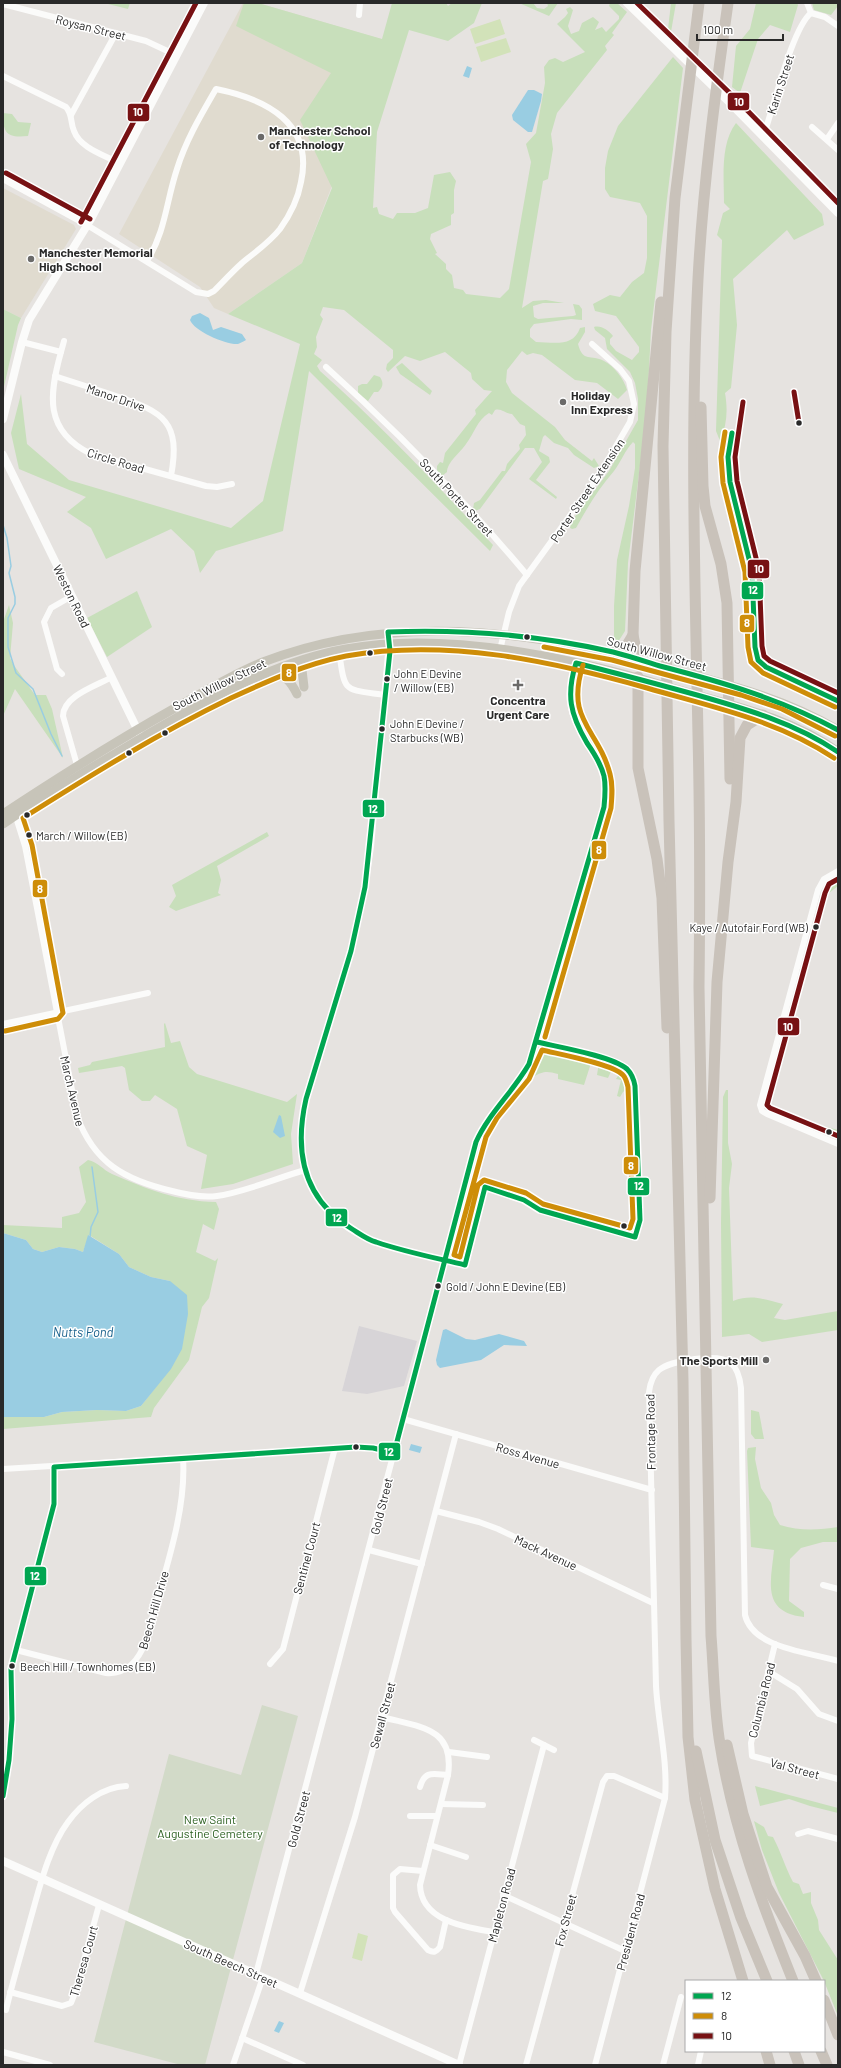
<svg xmlns="http://www.w3.org/2000/svg" width="841" height="2068" viewBox="0 0 841 2068" font-family="Barlow,sans-serif">
<rect width="100%" height="100%" fill="#e6e3e0"/>
<polygon fill="#d7d4d7" points="359,1326 417,1341 404,1386 367,1394 342,1391"/>
<g fill="#e0dbcf">
<polygon points="243,3 258,3 388,41 302,263 228,314 214,308 200,287 119,234"/>
<polygon points="3,188 74,225 76,229 21,318 3,309"/>
</g>
<g fill="#c8dfbb">
<polygon points="104,3 130,3 128,9"/>
<path d="M244,3H258L382,39L392,3H446L448,6L452,3H482L474,23L448,41L409,30L377,132L373,208L377,207L379,214L393,219L397,213H415L428,208L434,175L450,172L456,181L454,190V213L451,215V225L431,234L430,239L437,253L435,254L446,264V269L452,275L454,288L463,290L466,294L500,298L509,289L531,162L526,144L536,133L545,83L544,67L549,60L555,58L563,62L585,52L557,24L565,17L568,13L566,9L570,7L573,10L568,26L571,34L579,31L582,23L593,17L599,22L595,30L602,27L606,32L619,19V16L609,6L610,3H617L627,12L612,33L614,35L605,46L607,50L557,113L551,134L553,149L548,179L543,181L522,308L533,301L546,300L564,303H543L533,306L534,317L538,319L573,316L576,315L573,304L579,305L582,309V320L571,319L534,324L530,329V337L536,342C553,342 573,348 580,328L585,327V332L578,344C583,363 591,354 604,361C614,366 624,379 627,390L618,399L597,383L575,380L542,355L533,353L527,355L522,351L507,370L506,382L512,393L555,427L565,440L592,461L594,458L599,466L594,468L574,455L568,448L554,443L545,435L543,437L539,451L549,457L550,462L536,480L557,497L556,499L529,479L542,462L534,448H525L480,509L475,511L473,509L474,503L480,500L502,471H505L507,464L520,449L519,445L526,435L525,426L520,424L512,414C505,414 502,408 495,410L492,415L489,413C477,420 474,434 466,444C461,452 447,462 447,472L442,476L437,471V466L440,462L443,463L445,453L476,414L475,410L492,391L484,390L472,379L471,373L445,352L420,361L405,356L388,372L386,369L387,364L393,358V350L344,310L323,307L320,315L323,319L316,337L317,347L314,354L322,360L317,366L320,371C381,425 437,485 493,545L490,551L309,371L283,531L216,551L200,573L194,551L171,529L106,559L91,528L67,512L86,497L19,469L11,433L21,394L27,444L69,480L231,528L263,501L300,344L228,314L302,263L332,188L300,120L331,73L236,26Z"/>
<polygon points="519,3 533,3 537,8 544,9 548,6 547,3 558,3 549,16"/>
<polygon points="671,3 676,3 671,32 668,29"/>
<polygon points="756,3 797,3 798,5 790,32 770,25 758,39 740,93 732,87 736,46 750,29"/>
<polygon points="812,3 838,3 838,6 831,15 814,10"/>
<path d="M673,57L683,68L651,330L647,409L628,563L625,631L616,645L614,642V606L617,560L629,506L635,468V444L633,442C625,450 621,462 614,471C599,488 587,508 576,528L572,529L568,526L609,471L638,420V399L635,383L630,372L607,349L605,338L595,330L594,327C601,325 608,330 613,336L610,339V344L616,351L632,360L639,352V347L616,316L595,311L593,304L610,295L620,297L632,282L644,273L647,258V216L640,203L610,197L605,189V168L608,151L618,126Z"/>
<path d="M3,113L12,114L18,122L31,123L28,136C7,138 3,134 3,113Z"/>
<path d="M736,123L822,214L824,225L794,240L787,230L733,279L737,325L731,388L725,393C728,410 727,425 720,441L716,431L722,240L717,235L723,213L730,209L724,203C724,178 720,144 736,123Z"/>
<polygon points="3,309 21,318 18,325 3,391"/>
<polygon points="402,363 432,391 430,395 400,374 396,367"/>
<path d="M374,375L380,377C384,383 383,387 378,392H374L368,401L358,393V386L362,384H367Z"/>
<polygon points="137,591 152,627 107,657 87,618"/>
<polygon points="9,605 13,623 10,658 13,664 35,695 46,695 52,709 63,758 15,689 3,716 3,622"/>
<polygon points="267,832 269,836 217,866 221,880 218,893 221,895 176,911 169,907 176,896 172,885"/>
<polygon points="838,881 838,886 829,893 826,900 821,898 826,889"/>
<polygon points="165,1023 171,1043 180,1041 189,1067 197,1074 287,1102 297,1094 291,1134 293,1164 233,1184 201,1189 207,1155 187,1146 177,1109 155,1095 150,1101 142,1101 129,1090 125,1068 122,1066 79,1073 78,1068 90,1065 92,1062 165,1047 164,1024"/>
<path d="M549,1049L590,1059L591,1063L584,1085L558,1079V1074C547,1071 543,1071 533,1077L544,1051Z"/>
<polygon points="602,1061 614,1065 608,1078 597,1075 599,1062"/>
<polygon points="624,1070 630,1076 633,1085 623,1092 620,1097 617,1096 621,1080 616,1079 621,1071"/>
<path d="M726,1090H728V1143L732,1164L729,1188L733,1301C752,1294 763,1299 783,1304L774,1318L785,1320L838,1311V1330L762,1342L749,1334L722,1337L721,1223L723,1097Z"/>
<polygon points="816,1124 838,1130 838,1140 815,1130"/>
<path d="M88,1160C98,1162 103,1170 112,1174C147,1189 176,1201 216,1202L219,1209L214,1230L203,1224L196,1252L215,1261L218,1258L209,1298L202,1307L189,1360L154,1408L151,1417L3,1429V1417H44L62,1412L97,1410L126,1411L141,1406L156,1387L170,1281L151,1277L129,1267L119,1254L89,1235L83,1252L75,1249L59,1247L42,1252L33,1249L26,1240L3,1233V1225L62,1228V1217L79,1213L86,1202L79,1167Z"/>
<polygon points="751,1410 759,1412 764,1439 755,1439 751,1434"/>
<path d="M756,1447L755,1459L761,1488L771,1503L774,1515L780,1525C799,1531 819,1530 838,1527V1542H823L801,1548L790,1559L789,1601L804,1612V1617C761,1612 771,1582 774,1550L751,1547L747,1451L748,1448Z"/>
<polygon points="755,1786 838,1808 838,1813 810,1806 789,1799 760,1806"/>
<path d="M754,1821L764,1827L768,1836L773,1837C781,1852 785,1867 793,1882L799,1884L803,1894L811,1892V1903L818,1920L819,1930L838,1960V2016L824,1981L779,1893L762,1850Z"/>
</g>
<polygon fill="#d2dac8" points="262,1705 298,1716 205,2065 181,2065 94,2042 169,1754 241,1775"/>
<g fill="#d2e2b9">
<polygon points="500,19 505,34 475,44 470,29"/>
<polygon points="506,38 511,52 481,62 476,47"/>
<polygon points="358,1933 368,1936 362,1961 352,1958"/>
</g>
<g fill="#99cde2">
<polygon points="467,66 472,68 469,78 463,76"/>
<polygon points="528,90 534,90 542,94 541,101 532,132 528,132 513,120 512,115"/>
<path d="M200,313L209,318L213,330L221,327L242,334L246,340C244,341 241,343 238,344C226,345 194,331 190,320L192,316Z"/>
<polygon points="279,1115 281,1116 285,1136 280,1138 273,1132"/>
<polygon points="3,1233 26,1240 33,1249 42,1252 59,1247 75,1249 83,1252 88,1235 119,1254 129,1267 151,1277 170,1281 187,1295 188,1314 182,1349 171,1369 141,1406 126,1411 97,1410 62,1412 44,1417 3,1417"/>
<polygon points="446,1329 466,1339 475,1340 499,1334 524,1341 527,1346 504,1345 481,1360 440,1368 437,1365 436,1360 443,1330"/>
<polygon points="411,1444 422,1447 420,1453 409,1450"/>
<polygon points="279,2021 284,2023 279,2033 274,2031"/>
</g>
<g fill="none" stroke-linecap="round" stroke-linejoin="round">
<g stroke="#99cde2" stroke-width="1.5">
<polyline points="3,525 7,538 11,566 9,573 15,597 15,604 8,618 8,647 16,673 33,689 51,734 62,756"/>
<polyline points="90,1237 91,1227 98,1212 92,1167"/>
</g>
<g stroke="#fbfbfa" stroke-width="6">
<polyline points="807,3 811,13"/>
<polyline points="3,4 146,41 176,55"/>
<polyline points="811,13 825,17 838,26"/>
<polyline points="359,15 360,3"/>
<path d="M3,76L66,107C73,115 70,122 74,131C80,148 104,155 119,163"/>
<polyline points="71,115 116,33"/>
<polyline points="812,127 838,150"/>
<path d="M763,137C773,110 792,28 811,13"/>
<polyline points="827,139 838,123"/>
<path d="M3,179L87,225L196,292L208,294L214,291C223,282 232,272 242,263C255,252 269,243 280,229C290,215 298,199 301,182C314,123 266,99 216,89C201,115 186,140 177,169C166,202 166,230 147,261"/>
<path d="M22,342L61,352C49,395 44,431 91,454L206,486L217,487L232,484"/>
<polyline points="61,352 64,341"/>
<path d="M326,367C397,431 465,501 527,575"/>
<path d="M55,376C75,383 96,389 116,396C164,412 181,422 171,476"/>
<path d="M389,642L371,847L365,887L351,951L306,1099C291,1158 310,1213 368,1239C393,1249 420,1254 445,1260"/>
<polyline points="500,650 509,612 519,586 598,477 630,422 634,404 629,381 620,369 592,344"/>
<path d="M339,651C345,694 343,689 385,695"/>
<polyline points="62,674 57,669 44,622 51,608 72,596"/>
<path d="M77,765L63,716C63,696 96,686 112,677"/>
<path d="M15,814L25,846L77,1116C94,1163 125,1180 172,1191C187,1195 201,1198 217,1196C245,1192 277,1178 305,1170"/>
<polyline points="838,871 824,879 818,890 760,1105 762,1111 767,1114 838,1144"/>
<polyline points="3,1024 148,993"/>
<polyline points="403,1419 652,1490"/>
<polyline points="3,1469 356,1447 373,1448 394,1453"/>
<polyline points="436,1511 479,1522 498,1529 653,1603"/>
<polyline points="369,1550 422,1564"/>
<polyline points="823,1585 838,1589"/>
<polyline points="775,1644 751,1743 752,1756 838,1779"/>
<path d="M16,1650L106,1673C128,1675 139,1659 146,1641C160,1584 187,1516 183,1458"/>
<polyline points="270,1664 283,1649 335,1448"/>
<polyline points="768,1671 797,1689 819,1714 838,1721"/>
<path d="M382,1717C419,1727 455,1727 448,1775L420,1885C421,1921 465,1927 493,1932"/>
<polyline points="534,1740 554,1750"/>
<polyline points="449,1752 487,1757"/>
<path d="M420,1787C425,1770 433,1774 448,1775"/>
<polyline points="3,1796 9,1760 12,1719 11,1669 54,1504 54,1467"/>
<polyline points="441,1804 483,1805"/>
<polyline points="410,1816 437,1816"/>
<polyline points="798,1834 808,1831 838,1839"/>
<polyline points="430,1845 466,1857"/>
<path d="M423,1871L400,1869L393,1875V1908L395,1912L428,1950C434,1953 436,1952 440,1947L446,1920"/>
<polyline points="503,1895 625,1951"/>
<path d="M256,1974L476,1142C488,1111 515,1092 529,1064L604,807C614,759 575,742 570,702C568,689 572,675 576,663"/>
<polyline points="10,1992 62,2006 71,2003 75,1993 99,1905"/>
<polyline points="300,1993 355,1817 456,1434"/>
<path d="M6,2010C13,1980 22,1951 30,1921C39,1890 48,1849 68,1822C81,1804 102,1787 126,1786"/>
<polyline points="242,2038 303,2065"/>
<polyline points="3,2052 50,2065"/>
<polyline points="233,2065 263,1977"/>
<polyline points="459,2065 544,1745"/>
<polyline points="526,2065 603,1782 607,1776 614,1776 665,1798"/>
<path d="M595,2065L665,1798C668,1761 658,1723 656,1686C653,1588 652,1490 649,1392C650,1384 653,1375 659,1370C671,1360 719,1353 731,1363C738,1369 740,1379 741,1388L745,1615C753,1649 810,1652 838,1661"/>
<polyline points="663,2065 681,1997"/>
<polyline points="698,2065 701,2051"/>
</g>
<g stroke="#fbfbfa" stroke-width="8">
<polyline points="627,3 732,105 838,213"/>
<polyline points="3,419 22,342 29,320 91,219 204,3"/>
<polyline points="3,455 140,735"/>
<polyline points="3,1861 459,2065"/>
</g>
<g stroke="#c7c4b9" stroke-width="9">
<path d="M269,674C284,672 291,682 297,694"/>
<polyline points="304,687 302,670 309,659"/>
<path d="M3,814C59,777 116,741 175,708C204,692 233,674 263,662C389,613 525,629 652,664C718,682 778,695 838,730"/>
<path d="M3,824C45,795 89,769 133,743C197,705 272,662 346,649C445,631 567,657 662,685C721,703 787,715 838,752"/>
</g>
<g stroke="#c9c2ba" stroke-width="11">
<polyline points="699,3 675,198 666,332 663,446 669,821 683,1381 686,1639 688,1737 695,1800 715,1889 743,1981"/>
<path d="M728,3C715,95 703,186 698,279C690,431 695,583 698,735C700,819 700,903 699,987L711,1636C714,1672 714,1709 720,1744C733,1827 762,1904 793,1981"/>
<polyline points="701,407 703,486 705,506 721,564 727,603 730,779"/>
<polyline points="614,653 627,645 633,635"/>
<polyline points="638,659 633,635 635,571 661,302"/>
<polyline points="638,677 638,768 657,859 662,898 667,1028"/>
<polyline points="710,1198 717,982 728,862 736,802 740,738 747,725 763,715"/>
<polyline points="727,1745 743,1814 767,1887 805,1956 816,1981"/>
<polyline points="696,1751 715,1840 741,1918 767,1981"/>
<polyline points="824,2000 838,2035"/>
<polyline points="766,2051 770,2065"/>
<polyline points="794,2051 799,2065"/>
<polyline points="821,2051 827,2065"/>
</g>
<defs>
<g id="bus-1">
<polyline points="732,433 728,457 730,482 752,571 755,647 758,660 766,667 838,701"/>
<path d="M537,1042C558,1047 612,1056 627,1069C632,1074 634,1080 635,1086L640,1220L635,1237L540,1210L524,1200L485,1187L465,1265C436,1258 405,1252 376,1242C368,1240 360,1234 352,1229C303,1199 294,1152 306,1099L351,951L365,887L390,651L388,632C464,629 539,635 613,652C629,656 644,661 660,666C722,682 781,699 838,730"/>
<path d="M3,1796L9,1760L12,1719L11,1669L54,1504V1467L356,1447L373,1448L394,1453L476,1142C489,1113 513,1092 529,1064L604,807C605,797 606,786 604,776C601,764 594,753 587,743C570,714 566,695 576,663C616,673 657,684 697,695C746,709 795,723 838,752"/>
</g>
<g id="bus-2">
<polyline points="725,432 721,457 723,483 745,572 748,647 751,662 763,673 835,707"/>
<polyline points="544,647 612,660 741,695 782,709 835,736"/>
<path d="M5,1031L58,1019L63,1013L32,845L23,818C91,775 159,733 231,698C268,681 305,664 346,656C446,638 551,661 647,688C712,707 777,720 834,758"/>
<path d="M545,1037L611,808C612,796 613,785 610,774C598,728 565,721 583,665"/>
<path d="M542,1050C558,1054 613,1064 623,1075C626,1078 627,1083 628,1087L633,1219L630,1228L543,1204L526,1193L484,1180L478,1185L460,1257L454,1255L486,1137L497,1118L529,1079Z"/>
</g>
<g id="bus-3">
<polyline points="637,3 737,100 838,203"/>
<polyline points="6,173 90,219"/>
<polyline points="81,222 196,3"/>
<polyline points="794,392 799,423"/>
<polyline points="743,402 735,457 737,481 759,570 762,646 764,656 770,661 838,693"/>
<polyline points="838,879 829,884 825,893 767,1105 770,1108 838,1136"/>
</g>
</defs>
<use href="#bus-1" stroke="#fff" stroke-width="8"/>
<use href="#bus-2" stroke="#fff" stroke-width="8"/>
<use href="#bus-3" stroke="#fff" stroke-width="8"/>
<use href="#bus-1" stroke="#00a651" stroke-width="5"/>
<use href="#bus-2" stroke="#ce8d08" stroke-width="5"/>
<use href="#bus-3" stroke="#771113" stroke-width="5"/>
</g>
<g fill="#6b6a69" stroke="#fff" stroke-width="1.5">
<circle cx="261" cy="137" r="4"/>
<circle cx="31" cy="259" r="4"/>
<circle cx="563" cy="402" r="4"/>
<path d="M516 679h4v4h4v4h-4v4h-4v-4h-4v-4h4z"/>
<circle cx="766" cy="1360" r="4"/>
</g>
<g fill="#292929" stroke="#fff" stroke-width="1.5">
<circle cx="799" cy="423" r="3.5"/>
<circle cx="527" cy="637" r="3.5"/>
<circle cx="370" cy="653" r="3.5"/>
<circle cx="387" cy="679" r="3.5"/>
<circle cx="382" cy="729" r="3.5"/>
<circle cx="165" cy="733" r="3.5"/>
<circle cx="129" cy="753" r="3.5"/>
<circle cx="27" cy="815" r="3.5"/>
<circle cx="29" cy="835" r="3.5"/>
<circle cx="816" cy="927" r="3.5"/>
<circle cx="829" cy="1132" r="3.5"/>
<circle cx="624" cy="1226" r="3.5"/>
<circle cx="438" cy="1286" r="3.5"/>
<circle cx="356" cy="1447" r="3.5"/>
<circle cx="12" cy="1666" r="3.5"/>
</g>
<g text-anchor="middle" dominant-baseline="central" stroke-width="3" stroke-linejoin="round" paint-order="stroke">
<g font-size="11" fill="#292929" stroke="#fff" text-anchor="start">
<text x="394" y="673">John E Devine<tspan x="394" dy="14">/ Willow (EB)</tspan></text>
<text x="390" y="723">John E Devine /<tspan x="390" dy="14">Starbucks (WB)</tspan></text>
<text x="36" y="835">March / Willow (EB)</text>
<text x="808" y="927" text-anchor="end">Kaye / Autofair Ford (WB)</text>
<text x="446" y="1286">Gold / John E Devine (EB)</text>
<text x="20" y="1666">Beech Hill / Townhomes (EB)</text>
</g>
<g font-size="12" fill="#292929" stroke="#fff">
<text transform="translate(91 27) rotate(14)">Roysan Street</text>
<text transform="translate(780 84) rotate(-72)">Karin Street</text>
<text transform="translate(116 397) rotate(19)">Manor Drive</text>
<text transform="translate(116 460) rotate(17)">Circle Road</text>
<text transform="translate(587 490) rotate(-56)">Porter Street Extension</text>
<text transform="translate(457 497) rotate(47)">South Porter Street</text>
<text transform="translate(72 596) rotate(64)">Weston Road</text>
<text transform="translate(657 653) rotate(15)">South Willow Street</text>
<text transform="translate(219 684) rotate(-26)">South Willow Street</text>
<text transform="translate(73 1091) rotate(77)">March Avenue</text>
<text transform="translate(650 1432) rotate(-91)">Frontage Road</text>
<text transform="translate(528 1455) rotate(16)">Ross Avenue</text>
<text transform="translate(381 1506) rotate(-76)">Gold Street</text>
<text transform="translate(546 1552) rotate(25)">Mack Avenue</text>
<text transform="translate(306 1558) rotate(-75)">Sentinel Court</text>
<text transform="translate(153 1610) rotate(-74)">Beech Hill Drive</text>
<text transform="translate(761 1700) rotate(-76)">Columbia Road</text>
<text transform="translate(382 1715) rotate(-75)">Sewall Street</text>
<text transform="translate(795 1768) rotate(15)">Val Street</text>
<text transform="translate(298 1819) rotate(-75)">Gold Street</text>
<text transform="translate(501 1905) rotate(-75)">Mapleton Road</text>
<text transform="translate(565 1920) rotate(-75)">Fox Street</text>
<text transform="translate(630 1932) rotate(-75)">President Road</text>
<text transform="translate(83 1961) rotate(-74)">Theresa Court</text>
<text transform="translate(231 1963) rotate(24)">South Beech Street</text>
</g>
<g font-size="12" font-weight="bold" fill="#292929" stroke="#fff" text-anchor="start">
<text x="269" y="130">Manchester School<tspan x="269" dy="14">of Technology</tspan></text>
<text x="39" y="252">Manchester Memorial<tspan x="39" dy="14">High School</tspan></text>
<text x="571" y="395">Holiday<tspan x="571" dy="14">Inn Express</tspan></text>
<text x="518" y="700" text-anchor="middle">Concentra<tspan x="518" dy="14">Urgent Care</tspan></text>
<text x="758" y="1360" text-anchor="end">The Sports Mill</text>
</g>
<g font-size="12" fill="#2b5f20" stroke="#fff">
<text x="210" y="1819">New Saint<tspan x="210" dy="14">Augustine Cemetery</tspan></text>
</g>
<g font-size="13" font-style="italic" fill="#19618c" stroke="#fff">
<text x="83" y="1332">Nutts Pond</text>
</g>
</g>
<g stroke="#fff" stroke-width="1.5">
<rect x="727" y="92" width="23" height="19" rx="4" fill="#771113"/>
<rect x="127" y="103" width="23" height="19" rx="4" fill="#771113"/>
<rect x="747" y="559" width="23" height="20" rx="4" fill="#771113"/>
<rect x="741" y="581" width="23" height="19" rx="4" fill="#00a651"/>
<rect x="739" y="614" width="16" height="19" rx="4" fill="#ce8d08"/>
<rect x="281" y="663" width="16" height="19" rx="4" fill="#ce8d08"/>
<rect x="362" y="799" width="23" height="19" rx="4" fill="#00a651"/>
<rect x="591" y="840" width="16" height="20" rx="4" fill="#ce8d08"/>
<rect x="32" y="879" width="16" height="19" rx="4" fill="#ce8d08"/>
<rect x="777" y="1017" width="23" height="19" rx="4" fill="#771113"/>
<rect x="623" y="1156" width="16" height="19" rx="4" fill="#ce8d08"/>
<rect x="627" y="1177" width="23" height="19" rx="4" fill="#00a651"/>
<rect x="325" y="1208" width="23" height="19" rx="4" fill="#00a651"/>
<rect x="378" y="1442" width="23" height="19" rx="4" fill="#00a651"/>
<rect x="24" y="1566" width="23" height="20" rx="4" fill="#00a651"/>
</g>
<g font-size="11" text-anchor="middle" font-weight="bold" fill="#fff">
<text x="739" y="106">10</text>
<text x="138" y="116">10</text>
<text x="759" y="573">10</text>
<text x="753" y="594">12</text>
<text x="747" y="627">8</text>
<text x="289" y="677">8</text>
<text x="373" y="813">12</text>
<text x="599" y="854">8</text>
<text x="40" y="893">8</text>
<text x="788" y="1031">10</text>
<text x="631" y="1170">8</text>
<text x="639" y="1190">12</text>
<text x="337" y="1222">12</text>
<text x="389" y="1456">12</text>
<text x="35" y="1580">12</text>
</g>
<rect width="841" height="2068" fill="none" stroke="#292929" stroke-width="8"/>
<rect x="685" y="1980" width="140" height="72" fill="#ffffff" stroke="#a9a9a9"/>
<rect x="693" y="1993" width="20" height="6" fill="#00a651" stroke="#a9a9a9"/>
<text x="721" y="2000" font-size="12" fill="#292929">12</text>
<rect x="693" y="2013" width="20" height="6" fill="#ce8d08" stroke="#a9a9a9"/>
<text x="721" y="2020" font-size="12" fill="#292929">8</text>
<rect x="693" y="2033" width="20" height="6" fill="#771113" stroke="#a9a9a9"/>
<text x="721" y="2040" font-size="12" fill="#292929">10</text>
<path d="M697 34v6h86v-6" fill="none" stroke="#292929" stroke-width="2"/>
<text x="703" y="34" font-size="12" fill="#292929" stroke="#ffffff" stroke-width="3" paint-order="stroke">100 m</text>
</svg>
